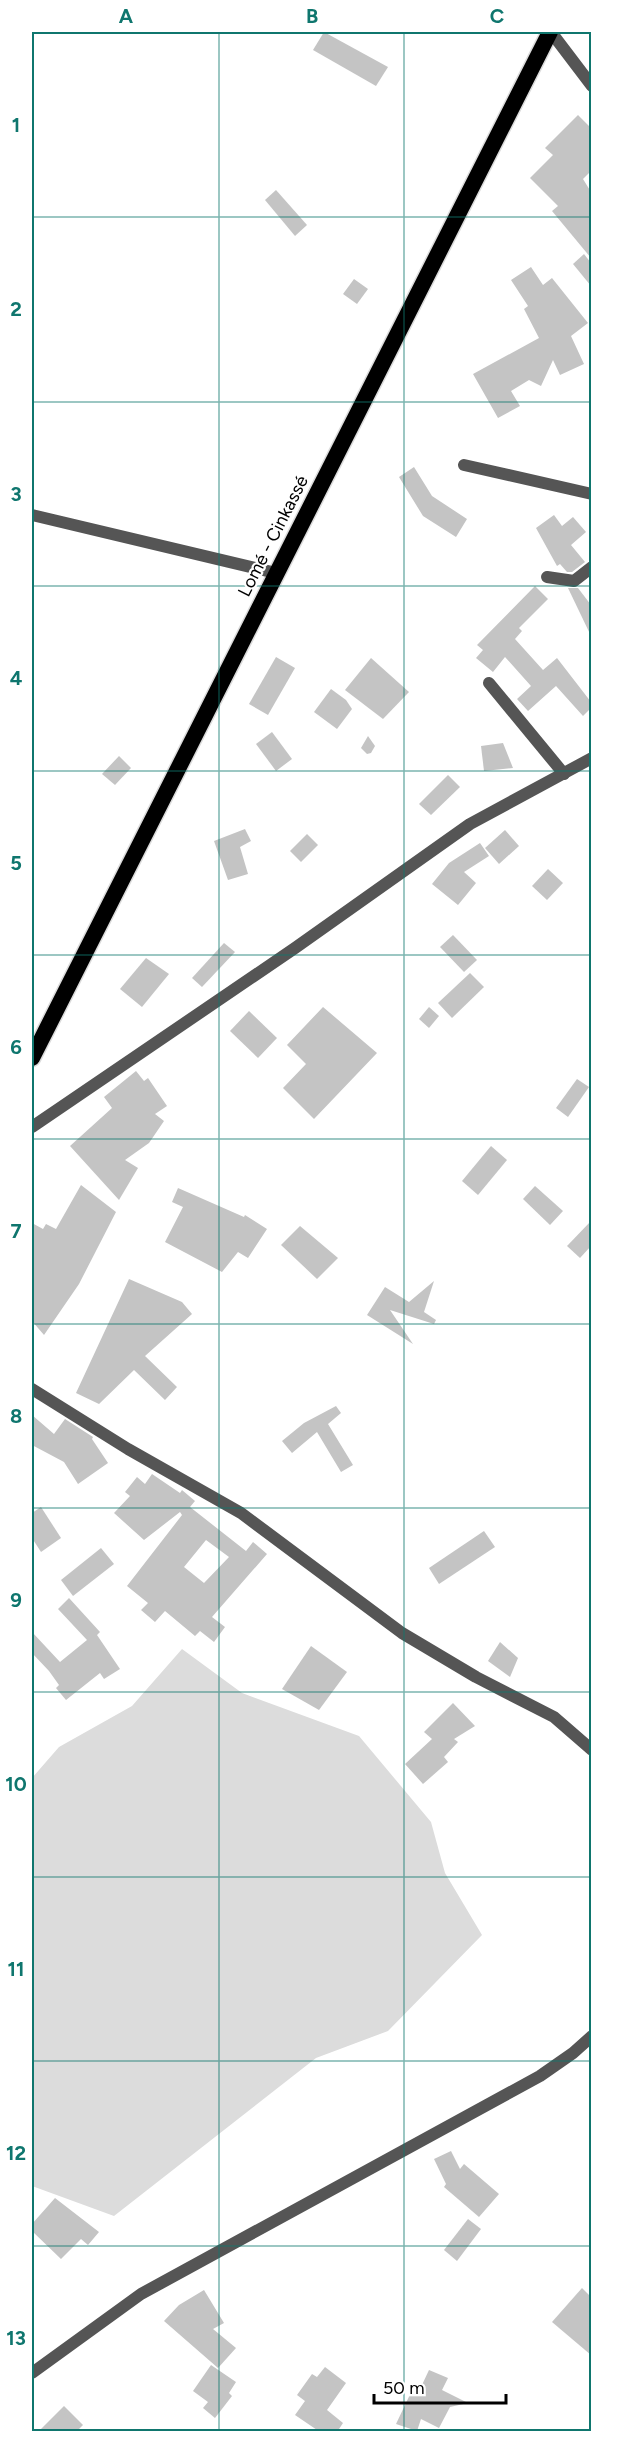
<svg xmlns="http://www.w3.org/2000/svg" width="623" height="2463" viewBox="0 0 623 2463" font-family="Figtree,sans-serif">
<rect width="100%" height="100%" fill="#fff"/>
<polygon fill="#dcdcdc" points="182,1649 242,1693 359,1736 431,1822 445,1873 482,1935 388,2031 316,2058 114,2216 32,2186 32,1778 59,1747 132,1706"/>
<g fill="#c4c4c4" fill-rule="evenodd">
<polygon points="324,32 388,67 376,86 313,50"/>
<polygon points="578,115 591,128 591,171 583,179 591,192 591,258 552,211 558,206 530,178 553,155 545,148"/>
<polygon points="276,190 307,225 295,236 265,200"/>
<polygon points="584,254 591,263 591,286 573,264"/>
<polygon points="531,267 543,285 552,278 588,323 571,336 584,364 560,375 553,360 541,386 529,380 511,391 520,406 498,418 473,374 539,338 524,309 528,306 511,280"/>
<polygon points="354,279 368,289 357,304 343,294"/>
<polygon points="414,467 432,496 467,519 456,537 423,516 399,477"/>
<polygon points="554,515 562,526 573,517 586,532 571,545 585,562 572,572 567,572 560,564 557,566 536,528"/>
<polygon points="535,586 548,599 519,628 522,631 515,639 543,670 557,658 591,702 591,708 583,716 556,686 528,711 517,699 531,686 505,657 493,672 476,658 483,650 477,645"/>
<polygon points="568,588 578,588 591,605 591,636"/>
<polygon points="276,657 295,668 268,715 249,704"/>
<polygon points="371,658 409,692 383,719 345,690"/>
<polygon points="331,689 346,700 352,709 337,729 314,712"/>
<polygon points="272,732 292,759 276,771 256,744"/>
<polygon points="368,736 375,746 371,753 367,754 361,748"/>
<polygon points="503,743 513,768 484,771 481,746"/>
<polygon points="119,756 131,768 115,785 102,774"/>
<polygon points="448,775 460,787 431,815 419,804"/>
<polygon points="245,829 251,841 240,847 248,874 228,880 214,841"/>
<polygon points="505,830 519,846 499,864 485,848"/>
<polygon points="307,834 318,845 301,862 290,851"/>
<polygon points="480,843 489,856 464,872 476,883 458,905 432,884 449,863"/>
<polygon points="548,869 563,883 547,900 532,886"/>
<polygon points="453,935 477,960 464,972 440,947"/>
<polygon points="224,943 235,952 202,987 192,978"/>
<polygon points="146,958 169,974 142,1007 120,989"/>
<polygon points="470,973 484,987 452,1018 438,1003"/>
<polygon points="323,1007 377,1053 314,1119 283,1088 306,1064 287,1045"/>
<polygon points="429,1007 439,1016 429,1028 419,1019"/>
<polygon points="249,1011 277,1038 258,1058 230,1031"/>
<polygon points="136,1071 144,1081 148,1078 167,1106 155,1114 164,1121 149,1143 125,1160 138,1168 119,1200 70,1146 112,1108 104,1097"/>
<polygon points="577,1079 589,1087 568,1117 556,1108"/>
<polygon points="491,1146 507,1160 478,1195 462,1181"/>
<polygon points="81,1185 116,1212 79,1284 44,1335 32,1321 32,1223 43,1229 46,1224 56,1229"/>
<polygon points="535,1186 563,1211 550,1225 523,1199"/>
<polygon points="178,1188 244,1217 245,1215 267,1229 248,1258 238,1252 222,1272 165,1242 183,1207 172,1202"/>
<polygon points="591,1221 591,1246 580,1258 567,1246"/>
<polygon points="300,1226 338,1258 317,1279 281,1245"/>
<polygon points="129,1279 182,1302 192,1314 145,1356 177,1387 165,1400 134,1370 99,1404 76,1393"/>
<polygon points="434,1281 424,1312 436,1320 434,1324 390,1310 413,1344 367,1315 385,1287 409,1302"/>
<polygon points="336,1406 341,1413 328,1424 353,1465 341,1472 317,1432 292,1453 282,1441 304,1423"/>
<polygon points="32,1415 54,1434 65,1419 93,1437 92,1439 108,1463 78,1484 64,1462 32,1445"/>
<path d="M152,1474L180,1493L182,1490L195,1501L190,1507L246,1551L253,1542L267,1554L212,1617L225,1627L214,1642L200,1631L195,1636L165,1611L155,1622L141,1610L148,1603L127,1586L182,1515L180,1512L144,1540L114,1513L130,1496L125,1492L137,1477L145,1484ZM206,1540L229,1557L204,1583L184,1567Z"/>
<polygon points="41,1507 61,1538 41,1552 32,1538 32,1513"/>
<polygon points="484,1531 495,1547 439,1584 429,1568"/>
<polygon points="101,1548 114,1564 73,1596 61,1580"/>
<polygon points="69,1598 100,1632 97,1635 120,1669 104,1679 100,1673 66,1700 56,1688 59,1685 49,1671 32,1653 32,1632 60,1662 87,1640 58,1609"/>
<polygon points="500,1642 518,1658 510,1677 488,1661"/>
<polygon points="311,1646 347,1672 319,1710 282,1689"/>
<polygon points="453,1703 475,1726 454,1739 458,1742 444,1757 448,1762 423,1784 405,1764 432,1739 424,1732"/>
<polygon points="451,2151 460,2169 464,2164 499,2194 479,2217 444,2187 446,2184 434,2159"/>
<polygon points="55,2198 99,2232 88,2245 81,2239 61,2259 32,2231 32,2224"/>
<polygon points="468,2219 481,2229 457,2261 444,2250"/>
<polygon points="582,2288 591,2297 591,2355 552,2322"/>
<polygon points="204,2290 224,2323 213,2329 236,2348 218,2368 164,2321 179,2305"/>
<polygon points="211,2365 236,2382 229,2393 232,2396 215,2418 203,2408 208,2402 193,2391"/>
<polygon points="325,2367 346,2383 327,2410 343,2423 337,2432 320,2432 295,2415 305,2401 297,2395 312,2374 317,2377"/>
<polygon points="429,2370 448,2378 442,2390 468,2403 450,2407 439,2428 421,2419 417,2431 396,2424 415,2384 421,2387"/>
<polygon points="64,2406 83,2425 76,2432 38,2432"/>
</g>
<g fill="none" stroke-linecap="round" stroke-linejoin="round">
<defs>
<polyline id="trunk" points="32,1058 550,32"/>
</defs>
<use href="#trunk" stroke="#dbdbdb" stroke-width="19"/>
<g stroke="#555" stroke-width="12">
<polyline points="551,32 592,86"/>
<polyline points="464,465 592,494"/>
<polyline points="32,515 276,573"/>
<polyline points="547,577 574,581 592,567"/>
<polyline points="489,683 564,774"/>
<polyline points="32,1127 295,948 470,824 592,758"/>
<polyline points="32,1389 128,1449 241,1513 402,1633 476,1677 554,1717 592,1750"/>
<polyline points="32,2373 141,2294 540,2076 573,2053 592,2036"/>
</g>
<use href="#trunk" stroke="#000" stroke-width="16"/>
</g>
<path fill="none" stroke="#0f766e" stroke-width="1.5" stroke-opacity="0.55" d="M219,32V2432M404,32V2432M32,217H592M32,402H592M32,586H592M32,771H592M32,955H592M32,1139H592M32,1324H592M32,1508H592M32,1692H592M32,1877H592M32,2061H592M32,2246H592"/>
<g text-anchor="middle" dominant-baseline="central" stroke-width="4.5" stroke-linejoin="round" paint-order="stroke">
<g font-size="18" fill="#000" stroke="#fff">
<text transform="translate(273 536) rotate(-63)">Lomé - Cinkassé</text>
</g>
</g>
<rect width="623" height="2463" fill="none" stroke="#ffffff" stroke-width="66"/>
<path d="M374 2394v9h132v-9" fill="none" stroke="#000000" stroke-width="3"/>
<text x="383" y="2394" font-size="18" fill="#000000" stroke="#ffffff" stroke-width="4.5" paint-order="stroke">50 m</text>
<rect x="33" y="33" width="557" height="2397" fill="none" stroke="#0f766e" stroke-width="2"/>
<g font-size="20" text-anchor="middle" font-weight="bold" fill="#0f766e">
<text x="126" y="23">A</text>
<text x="312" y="23">B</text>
<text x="497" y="23">C</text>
<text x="16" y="132">1</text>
<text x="16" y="316">2</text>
<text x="16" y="501">3</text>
<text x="16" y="685">4</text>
<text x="16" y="870">5</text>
<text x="16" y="1054">6</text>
<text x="16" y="1238">7</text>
<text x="16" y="1423">8</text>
<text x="16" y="1607">9</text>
<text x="16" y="1791">10</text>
<text x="16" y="1976">11</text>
<text x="16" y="2160">12</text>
<text x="16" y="2345">13</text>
</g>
</svg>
